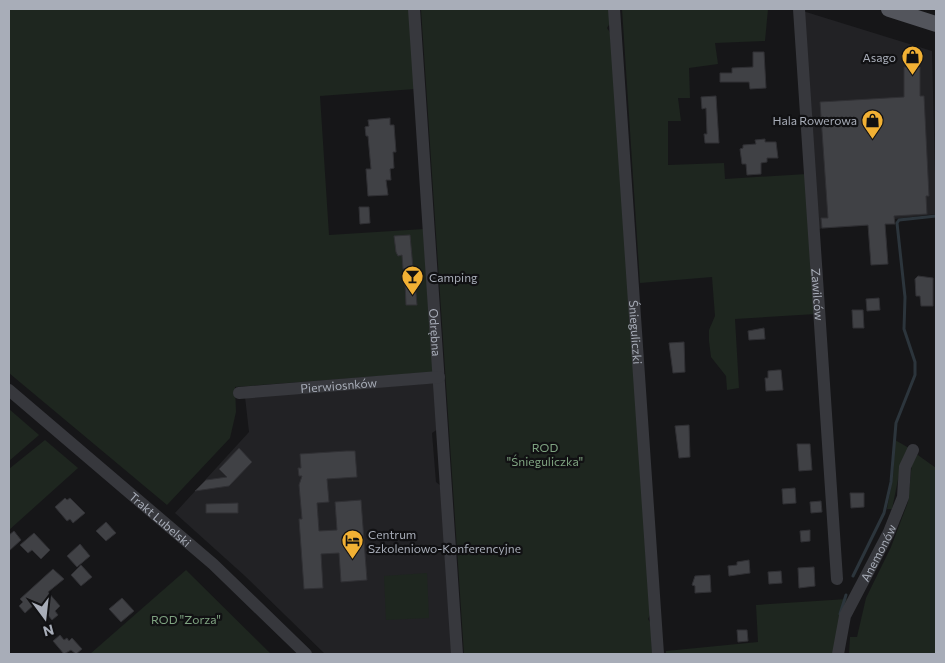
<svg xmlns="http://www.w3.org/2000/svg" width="945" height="663" viewBox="0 0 945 663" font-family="Commissioner,sans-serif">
<rect width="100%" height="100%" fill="#161618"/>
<g fill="#222225">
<polygon points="802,12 806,12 932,51 936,214 895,219 894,224 816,229"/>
<polygon points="435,383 438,429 432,433 436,482 441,486 452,654 325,654 245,576 175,513 249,432 245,397"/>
</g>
<g fill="#1e261f">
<polygon points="9,9 409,9 415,89 320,96 329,235 424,229 433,372 235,387 236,412 230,438 167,505 9,373"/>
<polygon points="421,9 609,9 610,23 607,28 611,34 650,615 648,619 651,624 652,653 464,654"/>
<polygon points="622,9 768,9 765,41 715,43 718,64 689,68 690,98 678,98 681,121 668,121 668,165 724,163 725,179 807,174 816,314 735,319 739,388 727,390 726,376 711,357 709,341 709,330 715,316 712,277 640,283"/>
<polygon points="9,409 39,435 9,461"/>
<polygon points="45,440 78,468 9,530 9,469"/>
<polygon points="895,440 909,448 901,465 892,509 887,509 893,476"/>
<polygon points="915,453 936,468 936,654 849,654 850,637 857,637 866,598 891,547 908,502 912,462"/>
<polygon points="186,570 271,654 90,654"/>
<polygon points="427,573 429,618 386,620 384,576"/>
<polygon points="847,599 834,654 666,654 666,651 758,642 756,605"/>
</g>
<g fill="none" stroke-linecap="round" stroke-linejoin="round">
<g stroke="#2c353c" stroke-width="3">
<polyline points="853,576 884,513 891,482 896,423 915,375 915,362 904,329 905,297 897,223 899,220 936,216"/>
<polyline points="840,614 846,595"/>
</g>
</g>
<g fill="#404145" stroke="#303034">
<polygon points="753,52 764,52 766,88 750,89 749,82 720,82 720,73 732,73 732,68 753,67"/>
<polygon points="904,67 920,67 920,96 924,96 929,196 926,196 927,214 894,216 895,224 885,224 888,264 871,265 868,225 822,228 821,218 828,218 820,102 904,97"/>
<polygon points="716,96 719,143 705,143 704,134 707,134 706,108 702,109 701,97"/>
<polygon points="390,118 390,125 394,125 396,152 393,152 394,168 390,169 391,180 386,180 388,195 368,196 366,169 371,169 368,136 366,136 365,127 369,126 368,120"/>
<polygon points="765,139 765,142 776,142 778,158 767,158 767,162 761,163 761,174 747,175 746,164 742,164 740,149 743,148 743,145 756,144 755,140"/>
<polygon points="359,207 369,207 370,223 360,224"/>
<polygon points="410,235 413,268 403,269 402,255 398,256 396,252 394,236"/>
<polygon points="918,276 933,278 933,306 921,306 920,296 916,296 915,279"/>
<polygon points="405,282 415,282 417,305 406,305"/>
<polygon points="879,298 880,310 867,311 866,299"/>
<polygon points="852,310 863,310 864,328 853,328"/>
<polygon points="764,328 765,339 749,340 748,331"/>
<polygon points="684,342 685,372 673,373 669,343"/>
<polygon points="778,370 781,370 783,390 766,391 765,378 768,378 768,371"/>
<polygon points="689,425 690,457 679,458 675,426"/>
<polygon points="797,444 810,444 812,470 799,471"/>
<polygon points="239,448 252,462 229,486 195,491 206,480 227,477 219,469"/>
<polygon points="346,451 355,451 357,477 327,479 329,502 317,503 319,531 337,530 335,502 361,500 367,580 341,582 339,553 321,554 323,588 304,589 299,519 302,519 299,485 302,476 299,476 298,468 301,468 300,454"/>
<polygon points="795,488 796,503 783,504 782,489"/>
<polygon points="850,493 864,493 864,507 851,508"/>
<polygon points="65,498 67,500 70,498 85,513 73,523 70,519 67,521 55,507"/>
<polygon points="821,501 822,512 811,513 810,502"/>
<polygon points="238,503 238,513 206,513 206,504"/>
<polygon points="106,522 116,533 106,541 96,531"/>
<polygon points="810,530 810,541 801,542 800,531"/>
<polygon points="14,531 21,540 9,551 9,535"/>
<polygon points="34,533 50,550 41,559 32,550 28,553 20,545"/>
<polygon points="80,544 90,556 77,567 67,556"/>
<polygon points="749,560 750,573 729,576 728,566 737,565 737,562"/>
<polygon points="81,565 92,577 81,586 71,575"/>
<polygon points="814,567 815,586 799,588 798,568"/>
<polygon points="53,569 64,579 48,592 60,606 55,611 58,615 52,620 37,602 25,613 19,606 23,602 20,599"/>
<polygon points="781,571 782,583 769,584 768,572"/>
<polygon points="710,575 711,592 695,593 695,586 692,585 695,576"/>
<polygon points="122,598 134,611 121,622 109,609"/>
<polygon points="737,630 747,630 748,641 738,642"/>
<polygon points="60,635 64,640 67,638 69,641 72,638 82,649 76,654 71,650 64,654 53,641"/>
</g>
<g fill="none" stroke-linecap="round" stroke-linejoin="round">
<g stroke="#37383d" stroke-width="12">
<path id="s1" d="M414,9L457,654"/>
<path id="s2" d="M614,9L658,654"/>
<path id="s3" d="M799,9L837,579"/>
<path id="s4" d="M9,390L213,564L306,654"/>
<path id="s5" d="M239,393L439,377"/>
<path id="s6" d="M838,654L845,616L889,532L903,497L905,467L913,450"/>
</g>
<polyline stroke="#53555c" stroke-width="16" points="889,9 936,24"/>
</g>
<defs>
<symbol id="shop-pin" viewBox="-11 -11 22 30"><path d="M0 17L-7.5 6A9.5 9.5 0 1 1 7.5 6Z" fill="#f2b134" stroke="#111113"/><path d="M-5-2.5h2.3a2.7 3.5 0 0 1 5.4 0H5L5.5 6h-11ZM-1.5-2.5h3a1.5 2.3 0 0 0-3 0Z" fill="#111"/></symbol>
<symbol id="bar-pin" viewBox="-11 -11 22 30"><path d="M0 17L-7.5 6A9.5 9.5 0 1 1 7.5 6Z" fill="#f2b134" stroke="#111113"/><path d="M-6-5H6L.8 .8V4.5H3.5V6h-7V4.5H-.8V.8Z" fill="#111"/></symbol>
<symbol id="hotel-pin" viewBox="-11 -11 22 30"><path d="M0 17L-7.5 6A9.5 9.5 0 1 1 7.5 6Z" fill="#f2b134" stroke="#111113"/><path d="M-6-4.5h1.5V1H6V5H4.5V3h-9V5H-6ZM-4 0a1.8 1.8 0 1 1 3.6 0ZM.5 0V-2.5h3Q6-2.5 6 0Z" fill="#111"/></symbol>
</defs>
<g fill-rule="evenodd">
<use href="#shop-pin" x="900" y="44" width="25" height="34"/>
<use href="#shop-pin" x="860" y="108" width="25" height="34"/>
<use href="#bar-pin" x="400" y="264" width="25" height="34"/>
<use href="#hotel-pin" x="340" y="528" width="25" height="34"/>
</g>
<g text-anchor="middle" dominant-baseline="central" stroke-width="4.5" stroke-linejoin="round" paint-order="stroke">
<g font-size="12" fill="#a8adb8" stroke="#111113" text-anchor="end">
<text x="896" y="57">Asago</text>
<text x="857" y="120">Hala Rowerowa</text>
<text x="429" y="277" text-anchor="start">Camping</text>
<text x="368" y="534" text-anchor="start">Centrum<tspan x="368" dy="14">Szkoleniowo-Konferencyjne</tspan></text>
</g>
<g font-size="12" fill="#a8adb8" stroke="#111113">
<text stroke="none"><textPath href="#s3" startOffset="286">Zawilców</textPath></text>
<text stroke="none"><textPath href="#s1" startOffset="324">Odrębna</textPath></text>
<text stroke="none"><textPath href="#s2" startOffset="324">Śnieguliczki</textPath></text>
<text stroke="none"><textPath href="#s5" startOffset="100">Pierwiosnków</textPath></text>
<text stroke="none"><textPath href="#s4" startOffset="199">Trakt Lubelski</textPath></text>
<text stroke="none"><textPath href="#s6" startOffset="110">Anemonów</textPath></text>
</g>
<g font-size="12" fill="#7fa381" stroke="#111113">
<text x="545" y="447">ROD<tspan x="545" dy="14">"Śnieguliczka"</tspan></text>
<text x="186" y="619">ROD "Zorza"</text>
</g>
</g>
<rect width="945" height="663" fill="none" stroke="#a8adb8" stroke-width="20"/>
<g transform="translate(45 618) rotate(165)" stroke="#111113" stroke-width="4" paint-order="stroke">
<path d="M0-4L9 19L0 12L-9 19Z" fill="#a8adb8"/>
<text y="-8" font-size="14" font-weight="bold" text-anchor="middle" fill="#a8adb8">N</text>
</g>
</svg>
